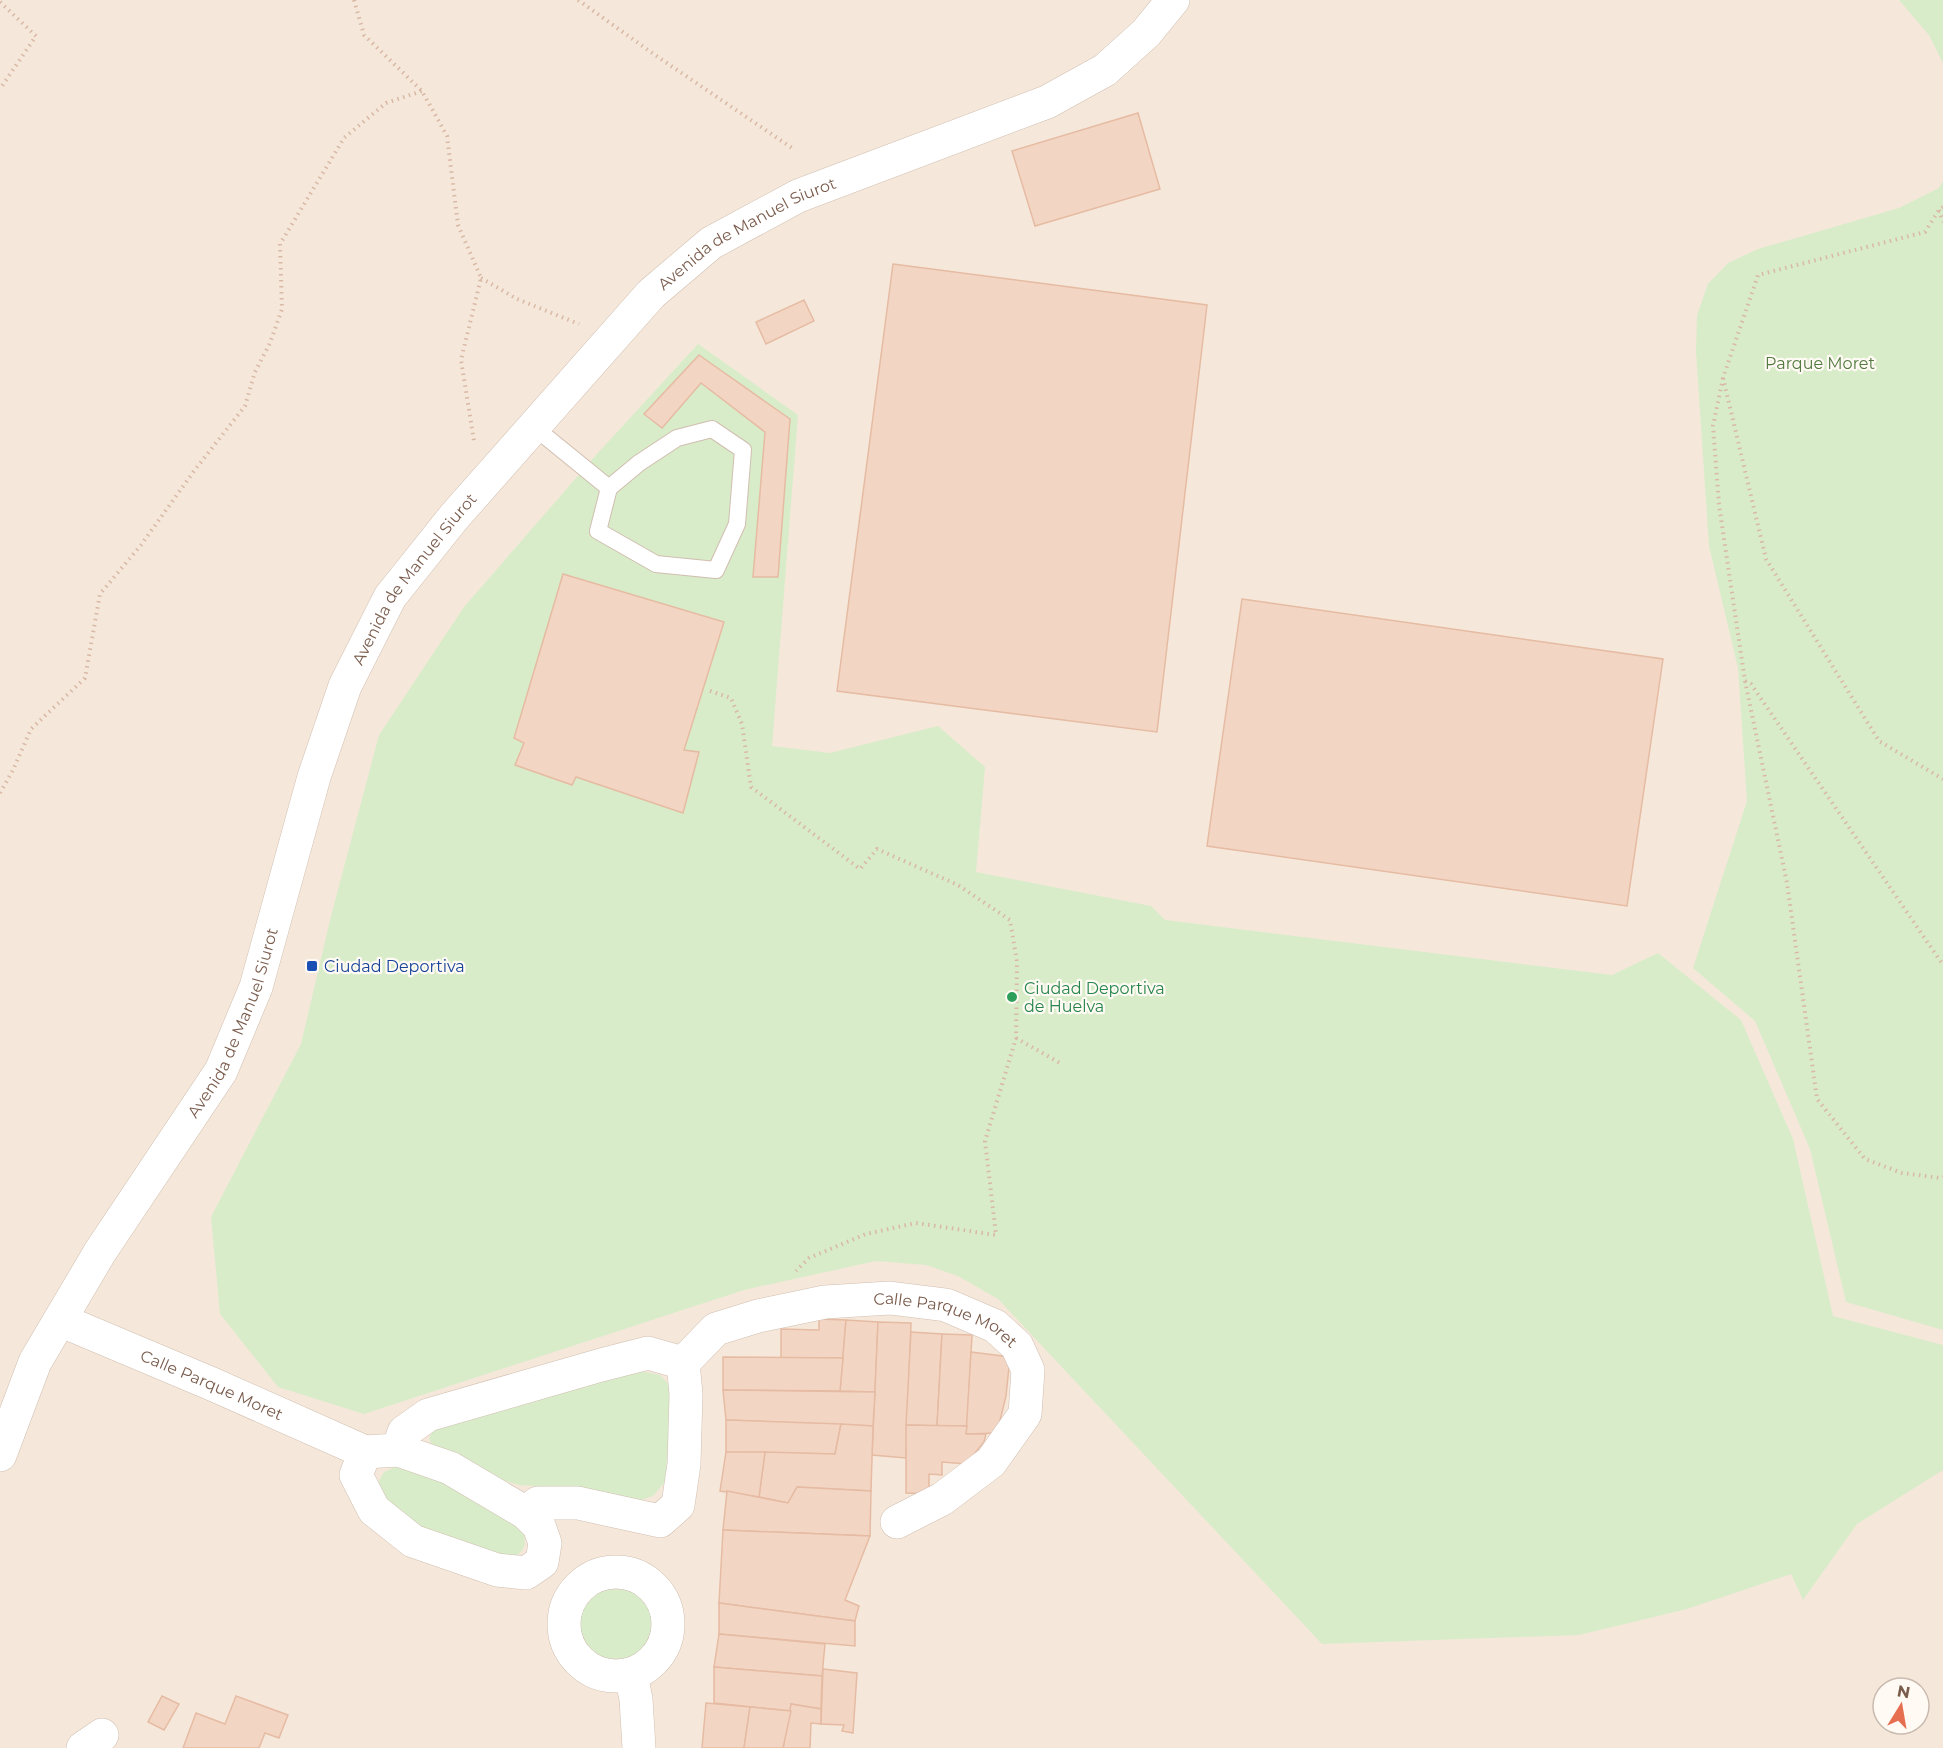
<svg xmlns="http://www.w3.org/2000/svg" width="1943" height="1748" viewBox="0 0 1943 1748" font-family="Montserrat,sans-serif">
<rect width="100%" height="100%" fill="#fdf6ec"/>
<path fill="#f5e8da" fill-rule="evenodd" d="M0,0H1943V1748H0ZM1883,1688H1919V1724H1883Z"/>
<g fill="#d8ecc9">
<polygon points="1899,0 1943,0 1943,63 1929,35"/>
<polygon points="1943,181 1943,1330 1846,1302 1810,1149 1755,1021 1693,968 1747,801 1738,668 1709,546 1696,352 1697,315 1708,284 1728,263 1758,249 1899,208 1939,188"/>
<polygon points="698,344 798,415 772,746 830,753 938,726 985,767 976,872 1151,906 1165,920 1612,975 1658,953 1741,1020 1793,1139 1833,1316 1943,1345 1943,1470 1857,1524 1803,1600 1791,1574 1687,1609 1579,1635 1322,1644 998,1299 958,1276 926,1265 876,1261 744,1290 364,1414 278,1387 220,1314 211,1217 301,1044 331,916 379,735 464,607 596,455"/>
<polygon points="639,1371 660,1375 673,1389 665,1482 653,1496 638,1501 582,1489 519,1485 499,1479 433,1448 429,1438 435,1427"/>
<path d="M397,1466L463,1488L524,1530C526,1548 525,1551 509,1560L401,1519L376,1486L384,1472Z"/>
<circle cx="617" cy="1623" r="39"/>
</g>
<g fill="#f3d5c3" stroke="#e6bba3" stroke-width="1.5">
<polygon points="1138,113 1160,189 1035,226 1012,151"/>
<polygon points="893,264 1207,305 1157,732 837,691"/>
<polygon points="804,300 814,321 766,344 756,322"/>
<polygon points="699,355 790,419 778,577 753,577 765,432 701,383 662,428 644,414"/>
<polygon points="563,574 724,622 684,750 699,752 683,813 576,777 572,785 515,765 524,743 514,738"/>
<polygon points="1242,599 1663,659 1627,906 1207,846"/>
<polygon points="819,1319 846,1320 843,1358 781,1358 781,1329 819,1330"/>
<polygon points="846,1320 878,1322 875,1392 840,1391"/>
<polygon points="878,1322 911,1323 906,1458 872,1455"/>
<polygon points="911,1332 942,1334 937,1426 906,1425"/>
<polygon points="942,1334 972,1335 967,1426 937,1426"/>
<polygon points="971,1352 1010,1357 1006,1396 997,1433 966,1434"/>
<polygon points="723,1357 843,1358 840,1391 723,1390"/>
<polygon points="723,1390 875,1392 873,1426 726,1420"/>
<polygon points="726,1420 841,1424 835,1454 726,1452"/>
<polygon points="841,1424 873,1426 871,1491 797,1487 788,1503 759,1497 765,1452 835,1454"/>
<polygon points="906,1425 967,1426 966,1434 986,1434 984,1442 966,1464 942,1462 942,1475 929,1474 929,1494 906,1493"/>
<polygon points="726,1452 765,1452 759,1497 720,1491"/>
<polygon points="797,1487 871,1491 870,1536 723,1530 727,1491 788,1503"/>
<polygon points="723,1530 870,1536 845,1600 859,1606 855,1621 719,1603"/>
<polygon points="719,1603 855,1621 855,1646 719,1634"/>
<polygon points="719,1634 825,1644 822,1676 714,1667"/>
<polygon points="714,1667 822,1676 821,1709 791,1704 791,1711 714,1703"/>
<polygon points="823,1669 857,1673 853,1733 842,1731 844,1725 821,1724"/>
<polygon points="162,1696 179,1704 164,1730 148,1722"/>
<polygon points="236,1696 288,1715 279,1738 265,1733 259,1748 183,1748 196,1713 225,1724"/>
<polygon points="706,1703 750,1707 744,1748 702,1748"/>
<polygon points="791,1704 821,1709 821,1724 811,1723 810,1748 783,1748"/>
<polygon points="750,1707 791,1711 783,1748 744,1748"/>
</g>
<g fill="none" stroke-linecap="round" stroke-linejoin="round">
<defs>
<polyline id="service" points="534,427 609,488 639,463 677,438 712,429 743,450 737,524 716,570 656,564 598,531 609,488"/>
<g id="minor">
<path id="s1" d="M60,1320L212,1384L365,1452L398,1450L450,1468L526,1513L539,1526L545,1543L542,1562L526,1573L497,1570L413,1541L374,1510L356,1475L365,1452"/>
<path id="s2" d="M683,1363L716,1329L758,1316L825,1302L890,1298L946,1305L995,1326L1017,1346L1028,1370L1025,1414L991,1462L942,1499L897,1522"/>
<polyline points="398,1450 404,1432 428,1415 601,1365 648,1353 683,1363"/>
<polyline points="526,1513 538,1503 578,1503 660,1521 678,1505 684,1464 686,1394 683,1363"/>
<circle cx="616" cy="1624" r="52"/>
<polyline points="631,1675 636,1699 639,1748"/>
<polyline points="83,1748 102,1735"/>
</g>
<g id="tertiary">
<path id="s3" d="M0,1455L35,1362L100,1252L221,1071L256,987L314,777L345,686L390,597L454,517L651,294L711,243L798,196L1047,102L1105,70L1146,33L1173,0"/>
</g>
</defs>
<use href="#service" stroke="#d1beb0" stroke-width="18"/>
<use href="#minor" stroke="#d1beb0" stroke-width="34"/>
<use href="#tertiary" stroke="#d1beb0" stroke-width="34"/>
<g stroke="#d9b8a5" stroke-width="4" stroke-dasharray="1.5 4.5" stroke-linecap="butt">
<polyline points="354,0 364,35 422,91 447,136 458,225 481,278 461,360 474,441"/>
<polyline points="578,0 655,55 795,150"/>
<polyline points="0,2 36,36 0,89"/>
<polyline points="1943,207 1939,210 1925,232 1758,275 1723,378 1766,559 1879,741 1943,779"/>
<polyline points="1939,210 1943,222"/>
<polyline points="481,278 517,299 579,324"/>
<polyline points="1723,378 1713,426 1719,505 1745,681 1787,883 1817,1099 1865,1159 1902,1173 1941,1178 1943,1177"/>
<polyline points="1745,681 1751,684 1943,965"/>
<polyline points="710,691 731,698 742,724 751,787 860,869 877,849 958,885 1010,920 1017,962 1016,1038 985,1141 996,1235 916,1223 866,1234 809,1258 796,1271"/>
<polyline points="0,793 13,770 31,729 85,678 100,594 141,545 194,471 245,406 255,372 270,343 282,309 280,244 344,138 386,103 422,91"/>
<polyline points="1016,1038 1060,1063"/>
</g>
<use href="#service" stroke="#fff" stroke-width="16"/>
<use href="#minor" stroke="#fff" stroke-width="33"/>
<use href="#tertiary" stroke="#fff" stroke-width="33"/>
</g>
<rect fill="#1a4fb4" stroke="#fffaf3" stroke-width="2" x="306" y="960" width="12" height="12" rx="3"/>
<circle fill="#2e9e5b" stroke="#fffaf3" stroke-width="2" cx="1012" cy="997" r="6"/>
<g text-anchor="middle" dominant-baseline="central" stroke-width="4.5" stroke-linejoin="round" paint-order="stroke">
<g font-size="16" fill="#7a5c4d" stroke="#fffaf3">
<text stroke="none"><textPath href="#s3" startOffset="1464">Avenida de Manuel Siurot</textPath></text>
<text stroke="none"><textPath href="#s3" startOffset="978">Avenida de Manuel Siurot</textPath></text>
<text stroke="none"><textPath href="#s3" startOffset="494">Avenida de Manuel Siurot</textPath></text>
<text stroke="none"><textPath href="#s2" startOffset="285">Calle Parque Moret</textPath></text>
<text stroke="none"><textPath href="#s1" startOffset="165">Calle Parque Moret</textPath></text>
</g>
<g font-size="16" fill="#537a41" stroke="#fffaf3">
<text x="1820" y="363">Parque Moret</text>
</g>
<g font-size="16" fill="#164399" stroke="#fffaf3" text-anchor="start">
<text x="324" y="966">Ciudad Deportiva</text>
</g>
<g font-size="16" fill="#27864d" stroke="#fffaf3" text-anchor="start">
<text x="1024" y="988">Ciudad Deportiva<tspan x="1024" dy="18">de Huelva</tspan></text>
</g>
</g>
<g transform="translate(1901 1706) rotate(11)"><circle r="28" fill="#fffaf3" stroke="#cabbb1" stroke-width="1.5"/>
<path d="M0-4.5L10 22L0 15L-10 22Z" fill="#e76f51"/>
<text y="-9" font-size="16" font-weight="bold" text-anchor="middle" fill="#7a5c4d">N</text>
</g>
</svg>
